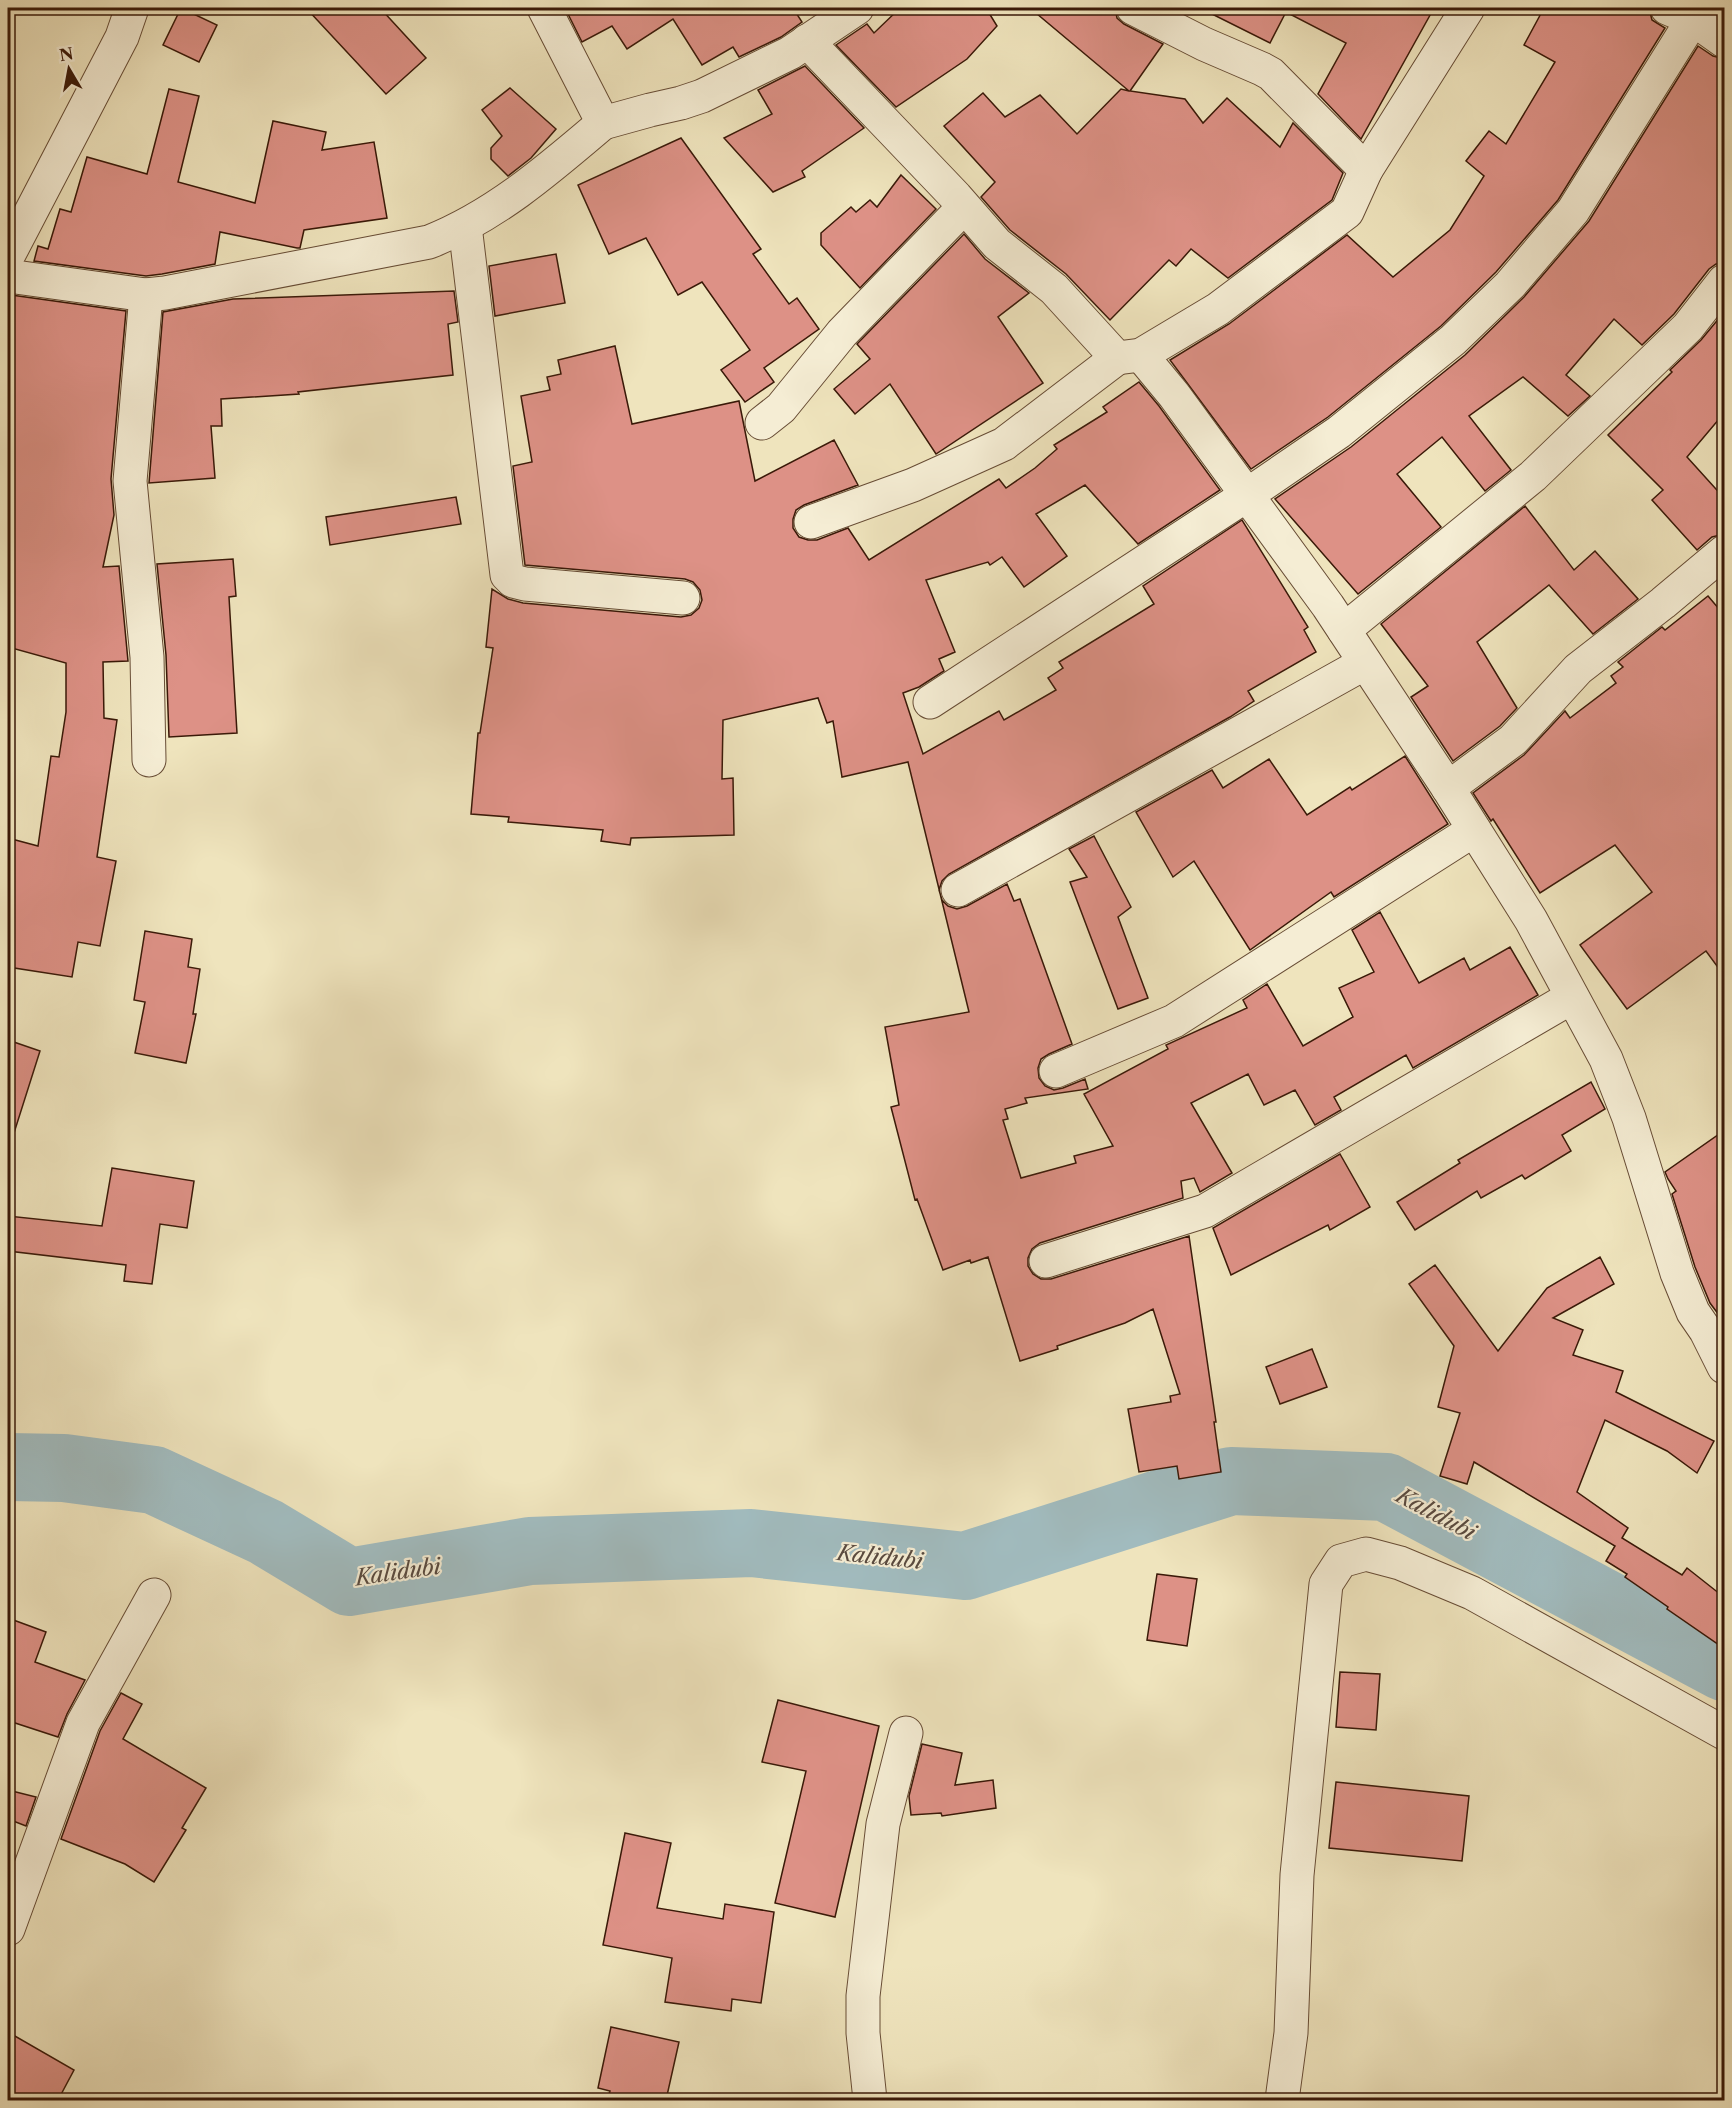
<svg xmlns="http://www.w3.org/2000/svg" width="1732" height="2108" viewBox="0 0 1732 2108" font-family="'Libre Caslon Text',serif">
<rect width="100%" height="100%" fill="#efe4bd"/>
<filter id="stains"><feTurbulence type="fractalNoise" baseFrequency=".00333" numOctaves="4"/><feColorMatrix values="0 0 0 0 .2 0 0 0 0 .09 0 0 0 0 .02 0 0 0 .5 -.17"/></filter>
<radialGradient id="worn" r=".72"><stop offset=".6" stop-color="#630" stop-opacity="0"/><stop offset="1" stop-color="#630" stop-opacity=".3"/></radialGradient>
<g fill="none" stroke-linecap="round" stroke-linejoin="round">
<polyline stroke="#a1bbbe" stroke-width="68" points="8,1467 64,1468 154,1480 266,1532 349,1582 530,1551 751,1543 965,1566 1231,1481 1386,1487 1724,1667"/>
</g>
<g fill="#dd9186" stroke="#3a1908" stroke-width="1.5">
<polygon points="181,8 217,25 199,62 163,45"/>
<polygon points="306,8 380,8 426,58 386,94"/>
<polygon points="565,8 793,8 802,22 781,37 739,57 733,47 702,65 673,19 627,49 612,26 582,42"/>
<polygon points="900,8 986,8 997,26 967,59 896,107 836,45 867,24 874,33"/>
<polygon points="1030,8 1115,8 1117,18 1124,24 1163,44 1130,91 1185,99 1203,123 1227,98 1280,147 1293,123 1343,173 1332,200 1228,278 1191,249 1176,266 1169,260 1110,320 1066,274 1010,230 981,197 995,182 944,126 983,93 1005,117 1040,95 1077,134 1121,89 1129,91"/>
<polygon points="1200,8 1434,8 1361,139 1318,94 1346,43 1286,12 1270,43"/>
<polygon points="1544,8 1649,8 1652,20 1665,28 1558,200 1496,272 1441,326 1328,417 1251,469 1170,360 1229,324 1347,235 1393,277 1450,230 1484,176 1466,161 1489,131 1506,144 1555,62 1524,45"/>
<polygon points="1709,8 1725,8 1725,18"/>
<polygon points="1698,46 1713,56 1725,59 1725,263 1716,264 1709,269 1674,314 1642,345 1614,319 1566,375 1590,396 1568,416 1523,377 1469,416 1511,470 1485,491 1442,437 1397,474 1441,527 1358,594 1275,499 1351,447 1465,355 1524,297 1589,221"/>
<polygon points="805,66 864,128 802,171 805,177 773,192 724,138 772,114 758,90"/>
<polygon points="510,88 556,129 531,158 508,176 491,159 491,148 502,136 482,110"/>
<polygon points="169,89 199,96 178,182 255,203 273,121 326,132 322,150 374,142 387,218 304,230 300,248 297,248 220,232 215,264 162,274 146,276 34,261 38,246 48,249 60,209 71,212 87,157 147,174"/>
<polygon points="681,138 761,249 753,254 789,304 797,298 819,329 764,368 774,382 745,402 721,370 750,350 702,282 678,295 646,238 609,254 578,185"/>
<polygon points="901,175 936,209 860,288 821,245 821,233 851,207 856,212 870,200 877,207"/>
<polygon points="964,234 985,259 1029,293 998,317 1043,383 936,454 890,384 855,414 834,389 870,359 857,344"/>
<polygon points="556,254 565,303 495,316 489,266"/>
<polygon points="454,291 458,322 448,324 453,375 298,392 299,394 221,399 222,426 211,426 215,478 149,483 163,312 233,299"/>
<polygon points="11,295 126,311 111,479 114,515 103,567 119,566 128,661 103,662 104,718 117,720 97,857 116,861 100,946 78,942 72,977 8,967 8,838 38,846 51,756 59,757 66,712 66,663 8,647 8,324"/>
<polygon points="1725,311 1725,412 1687,457 1725,499 1725,534 1712,537 1697,550 1652,500 1663,490 1608,435 1672,372 1670,370 1701,340"/>
<polygon points="615,346 632,424 739,401 755,481 834,440 858,485 804,505 796,510 793,519 793,528 799,537 808,540 817,540 848,528 869,560 999,479 1006,488 1035,468 1057,449 1054,445 1107,412 1103,407 1139,382 1159,406 1220,490 1138,544 1085,485 1036,514 1067,556 1024,587 1002,557 990,565 988,562 926,580 955,652 939,659 944,671 919,687 903,693 923,754 999,711 1004,720 1056,690 1048,678 1063,668 1059,662 1154,604 1143,586 1242,520 1308,627 1304,630 1316,652 1248,691 1254,701 1230,717 949,874 942,881 939,890 942,900 948,906 957,909 967,906 1007,884 1014,901 1020,899 1072,1044 1049,1054 1041,1059 1038,1068 1039,1078 1045,1086 1054,1090 1063,1088 1085,1079 1088,1089 1025,1098 1027,1103 1005,1109 1008,1119 1003,1120 1021,1178 1076,1163 1074,1156 1113,1146 1084,1094 1168,1049 1166,1045 1247,1008 1243,1000 1267,984 1303,1046 1353,1017 1339,988 1374,972 1352,930 1380,912 1419,983 1464,958 1470,970 1510,947 1538,995 1413,1068 1406,1055 1334,1097 1341,1110 1315,1125 1295,1090 1264,1105 1248,1074 1191,1103 1232,1173 1200,1192 1194,1178 1181,1181 1183,1198 1040,1243 1032,1249 1028,1258 1028,1266 1033,1274 1041,1279 1051,1279 1189,1236 1216,1422 1214,1422 1221,1472 1179,1479 1177,1466 1139,1472 1128,1409 1171,1402 1170,1396 1180,1394 1153,1309 1125,1323 1057,1346 1058,1349 1020,1361 988,1257 971,1263 970,1260 943,1270 917,1199 915,1200 891,1107 899,1105 885,1027 969,1012 908,762 842,777 833,721 827,723 818,698 723,720 722,779 733,778 734,835 631,838 630,845 601,841 603,830 508,822 509,817 471,814 478,733 480,733 493,648 486,647 492,589 508,599 523,603 681,617 691,615 699,608 702,600 700,590 693,582 685,579 525,565 513,466 532,462 521,396 550,390 547,377 561,374 558,360"/>
<polygon points="456,497 461,524 330,545 326,517"/>
<polygon points="1525,506 1574,570 1595,551 1638,599 1593,634 1549,585 1477,642 1517,708 1500,726 1453,761 1411,697 1428,686 1381,624"/>
<polygon points="233,559 236,596 229,597 237,733 169,737 166,655 157,564"/>
<polygon points="1708,596 1725,616 1725,977 1706,951 1627,1009 1580,945 1652,892 1615,845 1540,893 1493,819 1491,821 1473,793 1524,755 1565,711 1570,718 1616,683 1611,676 1623,667 1618,662 1662,627 1665,630"/>
<polygon points="1405,756 1448,824 1334,897 1331,892 1250,950 1194,861 1173,877 1136,812 1212,770 1223,788 1269,759 1307,815 1350,787 1352,790"/>
<polygon points="1094,836 1131,907 1118,917 1148,998 1118,1009 1070,882 1087,877 1069,849"/>
<polygon points="145,931 192,939 188,967 200,969 193,1014 196,1014 186,1063 135,1053 145,1002 134,1000"/>
<polygon points="8,1040 40,1051 14,1133 8,1132"/>
<polygon points="1591,1082 1605,1109 1562,1135 1571,1151 1525,1179 1522,1175 1481,1198 1477,1191 1415,1230 1397,1202 1460,1163 1458,1160"/>
<polygon points="1725,1130 1725,1323 1710,1303 1695,1267 1672,1194 1676,1191 1668,1179 1665,1172"/>
<polygon points="1340,1154 1370,1207 1330,1230 1328,1225 1231,1275 1213,1228"/>
<polygon points="112,1168 194,1181 187,1228 160,1224 152,1284 124,1281 126,1265 8,1251 8,1216 102,1226"/>
<polygon points="1600,1257 1614,1284 1553,1318 1583,1330 1573,1355 1623,1371 1616,1392 1714,1441 1697,1473 1667,1451 1605,1420 1577,1492 1628,1528 1622,1538 1682,1575 1687,1568 1725,1598 1725,1649 1667,1609 1668,1607 1625,1577 1627,1574 1606,1561 1615,1546 1474,1462 1467,1484 1440,1476 1460,1413 1438,1407 1454,1346 1409,1284 1435,1265 1498,1351 1547,1288"/>
<polygon points="1312,1349 1327,1387 1280,1404 1266,1367"/>
<polygon points="1157,1574 1197,1579 1187,1646 1147,1640"/>
<polygon points="8,1618 46,1632 35,1662 85,1680 67,1714 58,1737 12,1722 10,1727 8,1726"/>
<polygon points="1340,1672 1380,1674 1376,1730 1336,1727"/>
<polygon points="121,1693 142,1704 123,1739 206,1788 182,1828 186,1830 154,1882 125,1864 61,1839 100,1731"/>
<polygon points="778,1700 879,1726 835,1917 775,1903 806,1771 762,1762"/>
<polygon points="922,1744 962,1753 955,1785 993,1780 996,1808 942,1816 941,1813 911,1815 909,1796"/>
<polygon points="1336,1782 1469,1796 1462,1861 1329,1848"/>
<polygon points="8,1790 36,1797 26,1826 8,1819"/>
<polygon points="625,1833 671,1843 657,1908 723,1919 725,1904 774,1912 761,2003 732,1999 731,2011 665,2002 672,1958 603,1945"/>
<polygon points="611,2027 679,2042 666,2100 607,2100 610,2091 598,2088"/>
<polygon points="8,2032 74,2070 58,2100 8,2100"/>
</g>
<g fill="none" stroke-linecap="round" stroke-linejoin="round">
<defs>
<g id="minor">
<polyline points="544,8 603,123 650,110 681,103 702,96 790,53 857,8"/>
<polyline points="1133,8 1204,44 1262,69 1271,74 1366,170"/>
<polyline points="1667,8 1693,19 1724,41"/>
<polyline points="807,41 956,197 997,244 1054,289 1117,358 1141,355 1218,309 1347,212 1366,170 1468,8"/>
<polyline points="465,226 507,575 513,581 525,584 683,598"/>
<polyline points="8,256 122,37 132,8"/>
<path d="M8,276L146,295L165,293L429,242C495,216 549,169 603,123"/>
<polyline points="146,295 130,481 147,657 149,760"/>
<polyline points="1141,355 1174,395 1328,606 1448,788 1531,920 1606,1059 1629,1118 1677,1273 1693,1312 1706,1331 1724,1367"/>
<polyline points="762,423 781,408 842,333 964,207"/>
<polyline points="811,522 913,485 1004,444 1117,358"/>
<polyline points="1344,630 1533,476 1688,327 1724,281"/>
<polyline points="930,702 1247,495 1339,432 1453,340 1510,285 1573,211 1693,19"/>
<polyline points="1448,788 1513,740 1578,669 1663,603 1724,552"/>
<polyline points="958,890 1365,663"/>
<polyline points="1056,1071 1174,1021 1474,830"/>
<polyline points="1046,1261 1205,1211 1572,997"/>
<polyline points="8,1929 83,1723 154,1595"/>
<polyline points="870,2100 863,2033 863,1996 883,1824 906,1733"/>
<polyline points="1282,2100 1291,2033 1297,1875 1326,1584 1341,1561 1366,1554 1400,1563 1472,1593 1724,1733"/>
</g>
</defs>
<use href="#minor" stroke="#674c35" stroke-width="35"/>
<use href="#minor" stroke="#f5edd4" stroke-width="33"/>
</g>
<g text-anchor="middle" dominant-baseline="central" stroke-width="4.5" stroke-linejoin="round" paint-order="stroke">
<g font-size="22" font-style="italic" fill="#594a3f" stroke="#f5edd4">
<text transform="translate(1436 1514) rotate(28)">Kalidubi</text>
<text transform="translate(880 1557) rotate(6)">Kalidubi</text>
<text transform="translate(398 1572) rotate(-8)">Kalidubi</text>
</g>
</g>
<rect width="1732" height="2108" fill="none" stroke="#efe4bd" stroke-width="30"/>
<rect x="9" y="9" width="1714" height="2090" fill="none" stroke="#3a1908" stroke-width="3"/>
<rect x="15" y="15" width="1702" height="2078" fill="none" stroke="#3a1908" stroke-width="1.5"/>
<g transform="translate(69 69) rotate(350)" stroke="#f5edd4" stroke-width="4.5" paint-order="stroke">
<path d="M0-4.5L10 22L0 15L-10 22Z" fill="#3a1908"/>
<text y="-9" font-size="16" font-weight="bold" text-anchor="middle" fill="#3a1908">N</text>
</g>
<rect width="100%" height="100%" filter="url(#stains)"/>
<rect width="100%" height="100%" fill="url(#worn)"/>
</svg>
